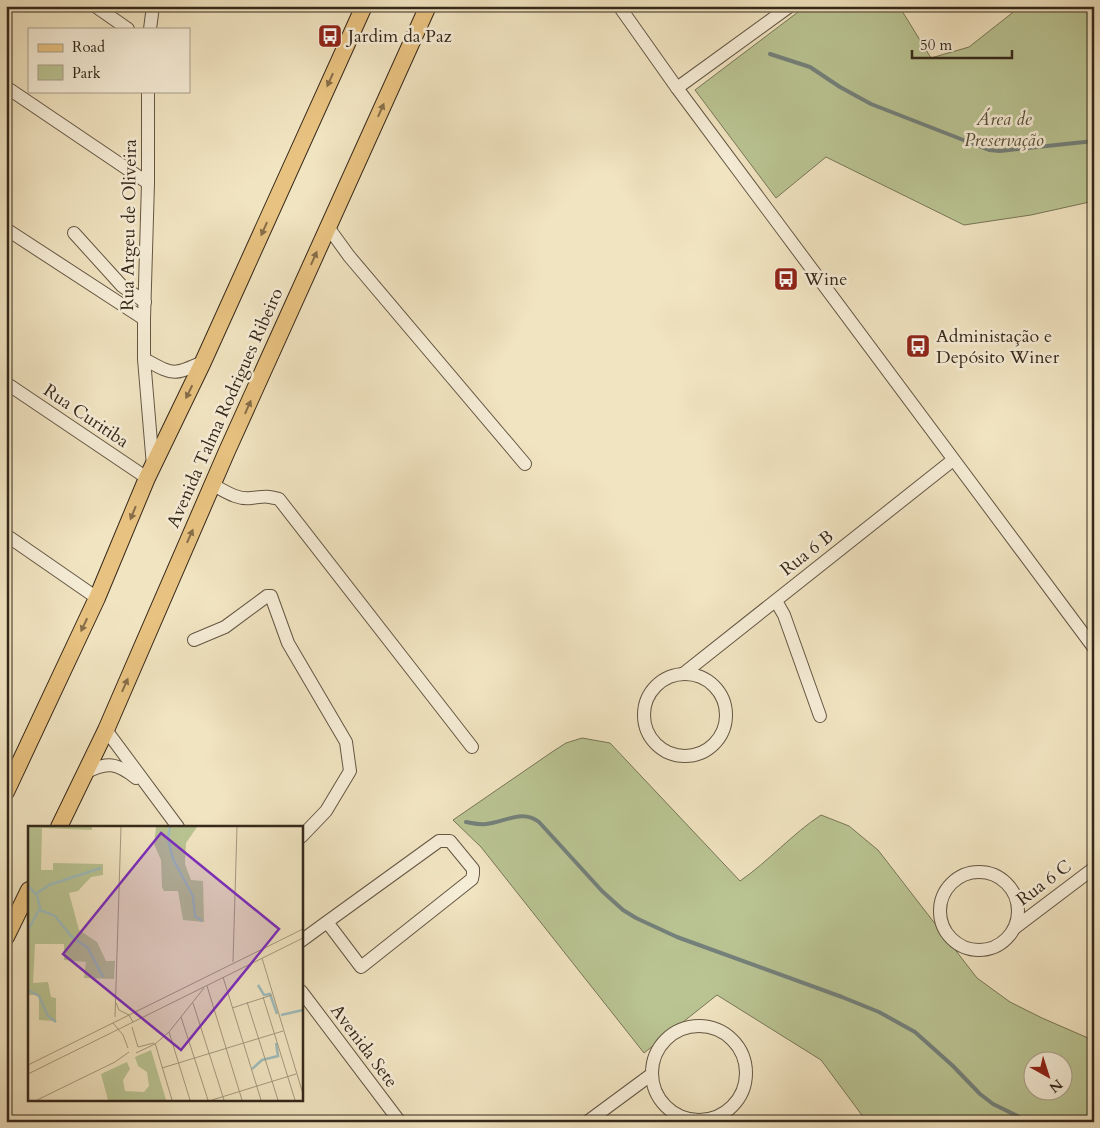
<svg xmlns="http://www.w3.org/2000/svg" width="1100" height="1128" viewBox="0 0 1100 1128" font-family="Cardo,serif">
<rect width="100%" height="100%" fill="#f1e4c1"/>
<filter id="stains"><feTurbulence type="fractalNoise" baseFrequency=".004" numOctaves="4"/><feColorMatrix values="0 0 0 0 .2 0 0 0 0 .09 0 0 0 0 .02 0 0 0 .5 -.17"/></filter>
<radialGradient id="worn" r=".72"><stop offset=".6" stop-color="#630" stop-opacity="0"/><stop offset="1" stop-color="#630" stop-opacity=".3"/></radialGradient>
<g fill="#bac493" stroke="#787657" fill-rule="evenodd">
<polygon points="806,6 899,6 931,58 969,47 1021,6 1094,6 1094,201 1031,215 964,225 826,157 776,198 695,90"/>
<path d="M582,738L610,743L740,881C769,861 792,834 821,815L849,826L878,850L977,978L1010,1002L1042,1018L1088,1038L1094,1044V1122H867L821,1060L717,995L644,1053L481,847L453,820L552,752L566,743ZM1032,1060H1062V1090H1032Z"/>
</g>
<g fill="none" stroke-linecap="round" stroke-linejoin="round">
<g stroke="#74817c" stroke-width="4">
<polyline points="770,54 810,67 840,87 871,104 989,150 1000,151 1094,141"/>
<path d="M466,822C472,823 479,825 486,824C505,822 522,809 539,822L602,891L623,910L636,918L677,937L842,997L879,1012L915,1032L953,1066L980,1094L993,1104L1030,1122"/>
</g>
<defs>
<g id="minor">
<polyline points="95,6 128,29"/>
<polyline points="619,6 677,88 1094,648"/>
<polyline points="150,29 153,6"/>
<polyline points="6,87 148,183"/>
<polyline points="677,88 790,6"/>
<polyline points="148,91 148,183 144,319 144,359 153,466"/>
<polyline points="328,227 349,256 525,464"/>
<polyline points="6,229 144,319"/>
<polyline points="74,233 122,286 145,302"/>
<path d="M144,359C174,375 172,376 203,362"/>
<polyline points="6,383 147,478"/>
<path d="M213,485C225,491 237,500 251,498C264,497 264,495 279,499L472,747"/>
<polyline points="6,535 97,598"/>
<polyline points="776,601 784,615 820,716"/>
<polyline points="194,640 225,627 267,596 271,596 288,643 346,742 350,771 326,811 301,837"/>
<polyline points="683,674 953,460"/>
<circle cx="685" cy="715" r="41"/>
<polyline points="106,730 178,827"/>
<path d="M85,773C107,761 117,763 136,778"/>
<circle cx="979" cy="911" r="39"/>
<polyline points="1016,927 1094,868"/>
<polyline points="301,941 327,922 361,967 472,879 473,874 473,869 450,841 439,841 327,922"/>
<polyline points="301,991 400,1122"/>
<circle cx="699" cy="1073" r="47"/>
<polyline points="587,1122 652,1074"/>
</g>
<g id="major">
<polyline points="6,792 97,598 147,478 203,362 364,6"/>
<polyline points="59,827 106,730 227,451 428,6"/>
<polyline points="6,937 29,890"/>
</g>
</defs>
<use href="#minor" stroke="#645744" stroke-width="14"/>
<use href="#major" stroke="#35281b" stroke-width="18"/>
<use href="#minor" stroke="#f6edd7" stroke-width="12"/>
<use href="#major" stroke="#e8c280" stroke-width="16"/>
</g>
<defs><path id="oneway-solid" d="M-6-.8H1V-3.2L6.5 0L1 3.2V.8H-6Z" transform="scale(1.25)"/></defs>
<g fill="#866d48">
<use href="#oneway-solid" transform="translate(330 80) rotate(114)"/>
<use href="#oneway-solid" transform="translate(381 110) rotate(-66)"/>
<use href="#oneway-solid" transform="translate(264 229) rotate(114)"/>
<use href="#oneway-solid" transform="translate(314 258) rotate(-66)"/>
<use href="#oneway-solid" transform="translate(189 392) rotate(116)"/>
<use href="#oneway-solid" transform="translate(248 407) rotate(-66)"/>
<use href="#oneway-solid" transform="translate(133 513) rotate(112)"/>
<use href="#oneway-solid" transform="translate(190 536) rotate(-66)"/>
<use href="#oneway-solid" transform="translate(84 625) rotate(115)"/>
<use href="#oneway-solid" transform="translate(125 685) rotate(-66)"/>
</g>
<defs>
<symbol id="bus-square" viewBox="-11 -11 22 22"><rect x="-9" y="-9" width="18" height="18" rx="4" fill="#8f2418" stroke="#f6edd7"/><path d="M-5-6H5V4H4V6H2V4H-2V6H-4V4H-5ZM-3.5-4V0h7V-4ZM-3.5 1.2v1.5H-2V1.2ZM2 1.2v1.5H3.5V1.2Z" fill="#fff"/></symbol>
</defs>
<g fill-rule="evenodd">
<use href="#bus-square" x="316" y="22" width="28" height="28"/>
<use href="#bus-square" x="772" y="265" width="28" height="28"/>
<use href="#bus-square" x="904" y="332" width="28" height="28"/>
</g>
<g text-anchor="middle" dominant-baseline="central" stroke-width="5" stroke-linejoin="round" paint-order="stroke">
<g font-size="18" fill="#35281b" stroke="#f6edd7" text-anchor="start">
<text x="348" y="36">Jardim da Paz</text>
<text x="804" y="279">Wine</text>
<text x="936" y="336">Administação e<tspan x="936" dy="21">Depósito Winer</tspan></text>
</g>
<g font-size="18" font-style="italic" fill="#564f39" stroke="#f6edd7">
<text x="1004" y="119">Área de<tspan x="1004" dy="21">Preservação</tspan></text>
</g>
<g font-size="18" fill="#35281b" stroke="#f6edd7">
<text transform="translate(129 225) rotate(-89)">Rua Argeu de Oliveira</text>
<text transform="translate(225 408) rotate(-66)">Avenida Talma Rodrigues Ribeiro</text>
<text transform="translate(86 416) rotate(34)">Rua Curitiba</text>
<text transform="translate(807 553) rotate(-38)">Rua 6 B</text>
<text transform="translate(1044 883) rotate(-37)">Rua 6 C</text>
<text transform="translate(364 1046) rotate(53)">Avenida Sete</text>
</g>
</g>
<g transform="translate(28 826)">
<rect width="275" height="275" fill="#f1e4c1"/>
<path d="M0,1H64V4L14,2L13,44H25V37L75,38V49L63,51L50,65L41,67L51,104L69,116L78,135H87L86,153L56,152L58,136L36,134V118H7L5,157L20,156L23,171L28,172V195L11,194V169H0ZM128,1H169L158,17L157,38L163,54L175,55L176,96L155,94L150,65H136L134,61L133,34L126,18ZM123,224L138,274H80L73,248L99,236L102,243L95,254L97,265L116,266L121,260L119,246L110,240L107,231Z" fill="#bac493"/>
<path fill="none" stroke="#9ebcbc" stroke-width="2.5" d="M142,1L140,13L145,33L165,70L167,90L174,95M0,60L9,69L12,82L0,104M8,68L21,59L73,42M12,84L27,90L43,110L60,122L75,151M230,159L236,169L242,168L249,188M0,164L11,170L20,190L28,196M253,189L275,184M224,243L234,234L250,230L248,217"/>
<path fill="none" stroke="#a6997f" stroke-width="1" d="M234,132L275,268M205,136L209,1M195,151L233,274M179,160L214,274M235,171L267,274M219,176L250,274M88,177L91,184L101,189L105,196M165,177L196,274M204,182L244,169M87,191L93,1M153,191L180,274M85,197L95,209L100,222M104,201L110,221M141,206L162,274M127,217L144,274M110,221L126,217M108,227L127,218L141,206L176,162M0,239L275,103M134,242L255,205M0,248L275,112M9,274L87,236L101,226M184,274L268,248"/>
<path fill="#7b2cbf" fill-opacity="0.15" stroke="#7b2cbf" stroke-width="2.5" d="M133,7L251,103L153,224L35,128Z"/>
<rect width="275" height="275" fill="none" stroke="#35281b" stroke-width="2.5"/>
</g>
<rect width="1100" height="1128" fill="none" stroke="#f1e4c1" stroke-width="25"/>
<rect x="8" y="8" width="1085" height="1113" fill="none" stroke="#35281b" stroke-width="2.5"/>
<rect x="12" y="12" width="1075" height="1103" fill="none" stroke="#35281b"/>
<rect x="28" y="28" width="162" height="65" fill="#f6edd7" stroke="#a99e8c"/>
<rect x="38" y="44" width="25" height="8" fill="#e8c280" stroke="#a99e8c"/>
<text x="72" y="52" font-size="15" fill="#35281b">Road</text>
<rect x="38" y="65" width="25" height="15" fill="#bac493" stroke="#a99e8c"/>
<text x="72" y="78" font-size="15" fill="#35281b">Park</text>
<g transform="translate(1048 1076) rotate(141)"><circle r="24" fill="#f6edd7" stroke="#a99e8c"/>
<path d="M0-4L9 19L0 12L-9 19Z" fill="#8f2418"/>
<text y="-8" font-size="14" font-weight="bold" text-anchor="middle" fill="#35281b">N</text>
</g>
<path d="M912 50v8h100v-8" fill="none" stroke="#35281b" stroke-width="2.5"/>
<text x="920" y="50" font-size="15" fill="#35281b" stroke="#f6edd7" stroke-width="4" paint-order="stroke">50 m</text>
<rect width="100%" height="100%" filter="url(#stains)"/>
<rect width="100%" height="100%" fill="url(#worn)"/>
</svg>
